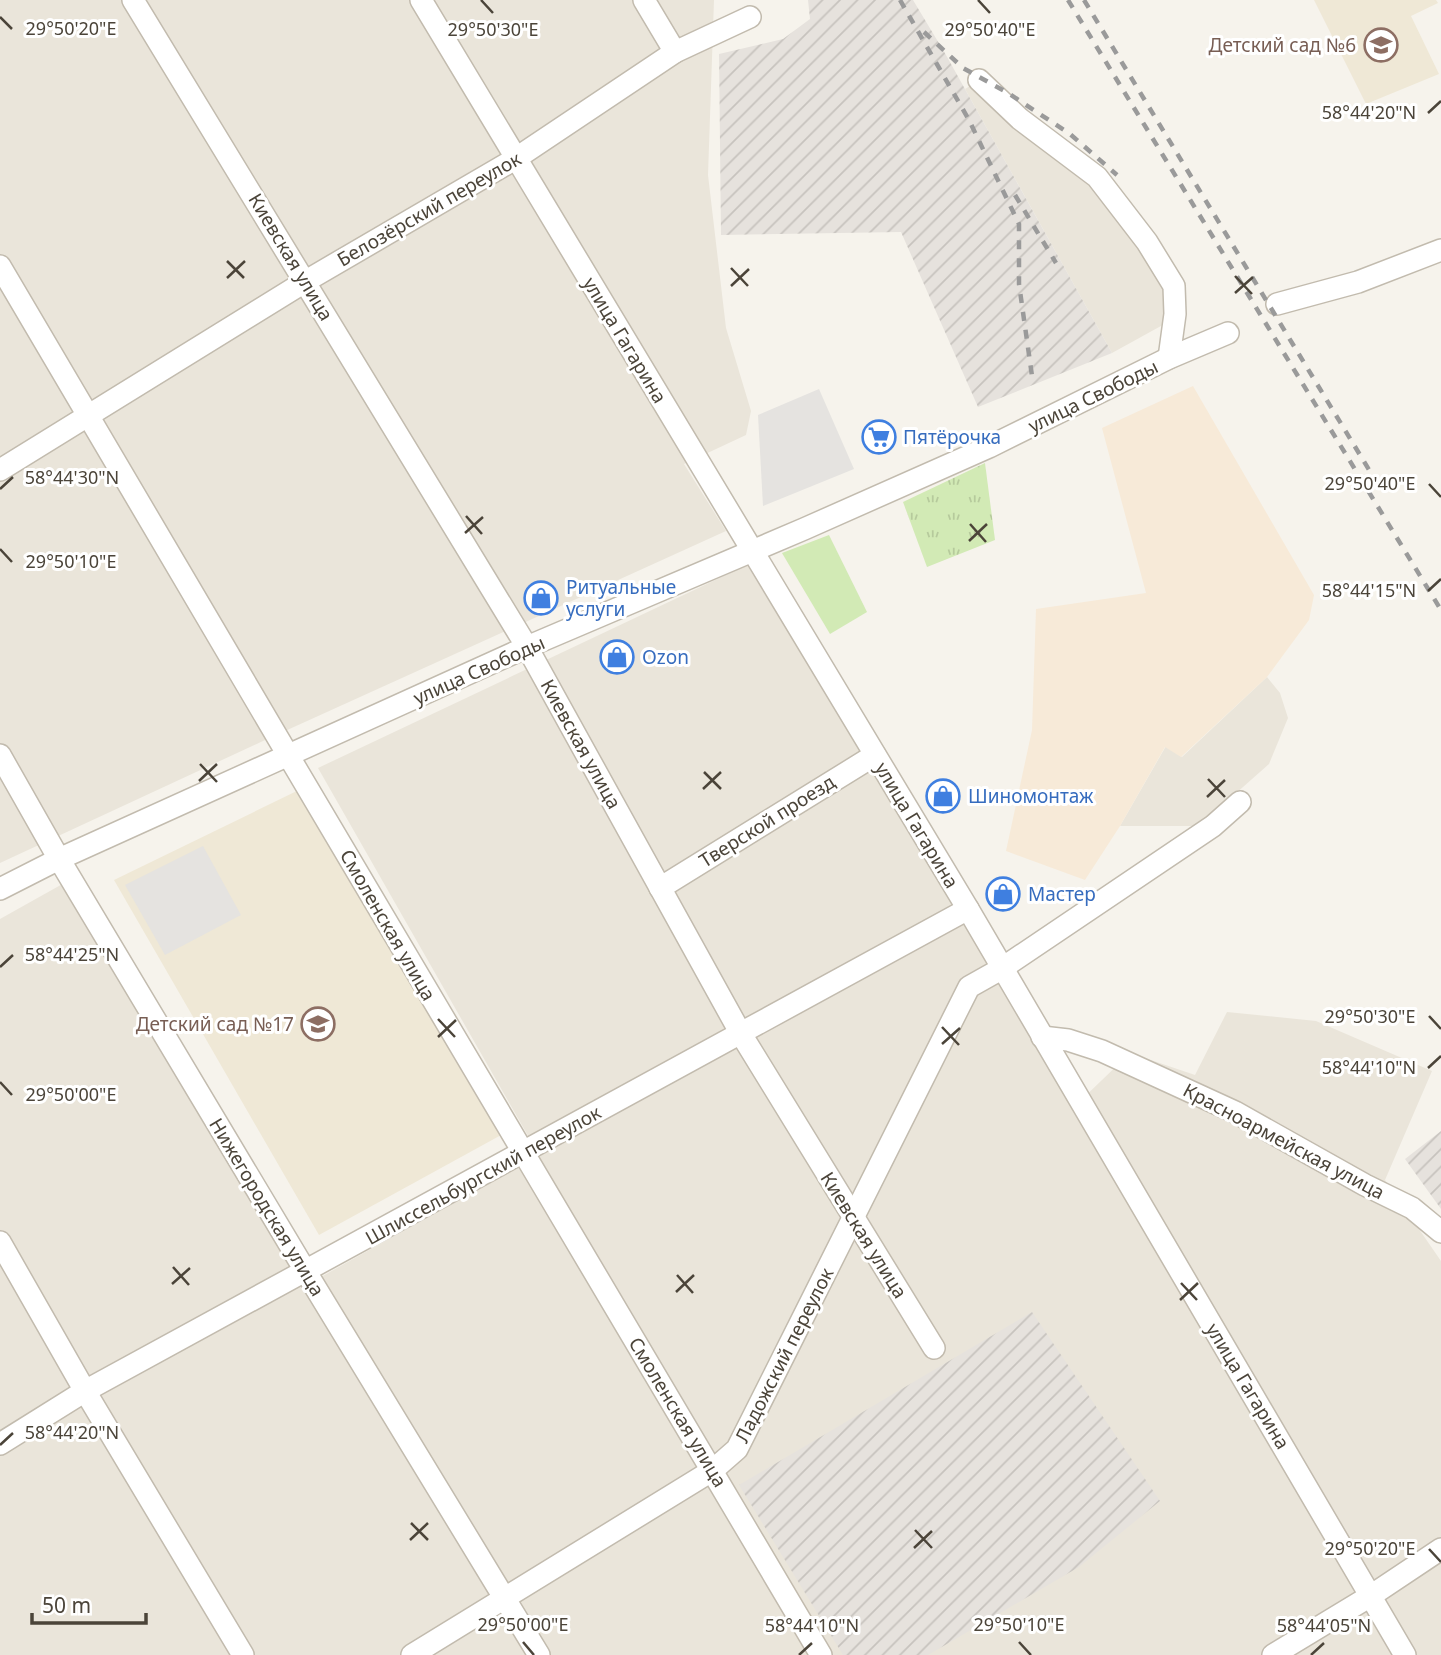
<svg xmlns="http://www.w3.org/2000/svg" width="1441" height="1655" viewBox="0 0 1441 1655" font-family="'Noto Sans',sans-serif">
<defs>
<pattern id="industrial-furrows" width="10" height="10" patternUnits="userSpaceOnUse" patternTransform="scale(1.75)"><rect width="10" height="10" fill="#e6e2dd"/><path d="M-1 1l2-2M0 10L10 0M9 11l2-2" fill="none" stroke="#c7c3be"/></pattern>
<pattern id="grass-tufts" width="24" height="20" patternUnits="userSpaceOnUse" patternTransform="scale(1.75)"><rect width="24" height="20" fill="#d2eab5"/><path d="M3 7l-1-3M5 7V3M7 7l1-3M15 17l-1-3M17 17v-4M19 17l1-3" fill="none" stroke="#b6ca9c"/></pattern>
</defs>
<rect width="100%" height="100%" fill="#f6f3ec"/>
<g fill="#eae5da">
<polygon points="0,0 714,0 708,175 726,328 751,411 746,435 684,464 726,531 263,741 0,863"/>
<polygon points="975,83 1094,180 1170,288 1170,321 1112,353 965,89"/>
<polygon points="747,565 999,976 1074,1107 1130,1053 1195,1075 1227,1012 1316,1021 1432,1071 1385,1180 1441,1261 1441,1655 0,1655 0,919 66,882 303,1287 539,1155 318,768"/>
<polygon points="1267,677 1280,693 1288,718 1269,764 1199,826 1120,826 1166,746 1182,757"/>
</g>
<polygon fill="#f7ead8" points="1193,386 1314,595 1309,620 1267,677 1181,757 1165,747 1120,826 1085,880 1006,851 1032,730 1036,609 1146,593 1102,428"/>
<g fill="url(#industrial-furrows)">
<polygon points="808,0 913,0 946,55 1112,353 978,407 901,232 721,235 719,54 783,39 810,19"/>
<polygon points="1441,1131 1441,1209 1405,1159"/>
<polygon points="1032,1312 1160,1501 1079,1567 928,1655 843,1655 739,1485"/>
</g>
<g fill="#efe8d6">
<polygon points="1314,0 1436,0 1438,3 1411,16 1439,74 1366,104"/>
<polygon points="303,788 503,1134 319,1235 114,880"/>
</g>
<polygon fill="url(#grass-tufts)" points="985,463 995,540 927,567 903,502"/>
<polygon fill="#d2eab5" points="829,535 867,612 830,634 782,553"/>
<g fill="#e5e3e0">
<polygon points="819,389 854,469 763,506 758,415"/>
<polygon points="203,846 241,915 165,955 125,885"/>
</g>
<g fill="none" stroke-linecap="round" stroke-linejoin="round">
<defs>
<g id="minor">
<polyline points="133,0 527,647 741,1034 934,1348"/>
<polyline points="421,0 968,909 1405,1655"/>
<polyline points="644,0 675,52"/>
<polyline points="979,80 1020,119 1097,177 1147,242 1174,286 1175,314 1169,358"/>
<path d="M0,266C272,730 547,1192 821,1655"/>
<polyline points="1277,304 1358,282 1441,250"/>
<polyline points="0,470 306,281 515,159 675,52 750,17"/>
<polyline points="0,755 59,859 306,1272 539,1655"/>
<polyline points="660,888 875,755"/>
<polyline points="0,889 59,859 527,647 804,529 989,447 1169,358 1228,333"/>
<polyline points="1042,1037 1068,1040 1102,1051 1235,1112 1365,1185 1412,1208 1441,1232"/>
<polyline points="0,1242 85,1391 243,1655"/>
<polyline points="0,1444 85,1391 968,909"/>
<polyline points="412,1655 713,1470 737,1449 969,987 1001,969 1213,826 1240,802"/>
<polyline points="1273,1655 1372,1595 1441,1549"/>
</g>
</defs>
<use href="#minor" stroke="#c2bbae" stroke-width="24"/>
<use href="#minor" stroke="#fff" stroke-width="21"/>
<g stroke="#9a9a9a" stroke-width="4.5" stroke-dasharray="9 9" stroke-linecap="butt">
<polyline points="900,0 969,120 1019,224 1019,284 1033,383"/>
<polyline points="1068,0 1441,610"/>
<polyline points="1084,0 1374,478"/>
<polyline points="924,32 963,68 1008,93 1070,134 1117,175"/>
<polyline points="1015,195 1056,263"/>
</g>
</g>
<path fill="none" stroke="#4b4439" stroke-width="2.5" d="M481,0L493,13M978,0L990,13M0,17L12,29M1428,113L1441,101M227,261L244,278M731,268L748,286M1235,276L1252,294M227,278L245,261M731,286L749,269M1235,293L1253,277M1429,484L1441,497M0,489L13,477M466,516L482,534M970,524L986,542M465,533L483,517M969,541L987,524M0,549L12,562M1428,591L1441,579M200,764L217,782M704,772L721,789M1208,779L1225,797M199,781L217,764M703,789L721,772M1207,797L1225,780M0,967L13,955M1429,1016L1441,1029M438,1019L455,1037M942,1027L959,1045M438,1037L456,1020M942,1044L960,1028M1428,1068L1441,1056M0,1082L12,1095M173,1267L189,1285M677,1275L693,1293M1181,1283L1197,1300M172,1284L190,1268M676,1292L694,1275M1180,1300L1198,1283M0,1445L13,1433M411,1523L428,1540M915,1530L932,1548M410,1540L428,1523M914,1548L932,1531M1429,1549L1441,1562M523,1642L534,1655M1019,1642L1031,1655M799,1655L812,1643M1311,1655L1324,1643"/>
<defs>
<symbol id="school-ring" viewBox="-11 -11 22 22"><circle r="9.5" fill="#fff" stroke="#8d6e63" stroke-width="1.5"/><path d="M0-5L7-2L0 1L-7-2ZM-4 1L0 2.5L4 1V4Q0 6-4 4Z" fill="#8d6e63"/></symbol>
<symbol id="supermarket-ring" viewBox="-11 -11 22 22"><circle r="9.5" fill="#fff" stroke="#3f7fe0" stroke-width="1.5"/><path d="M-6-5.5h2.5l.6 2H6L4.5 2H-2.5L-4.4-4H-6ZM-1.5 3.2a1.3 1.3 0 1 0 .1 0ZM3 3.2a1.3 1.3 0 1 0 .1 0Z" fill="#3f7fe0"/></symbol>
<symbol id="shop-ring" viewBox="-11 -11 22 22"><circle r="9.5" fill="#fff" stroke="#3f7fe0" stroke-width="1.5"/><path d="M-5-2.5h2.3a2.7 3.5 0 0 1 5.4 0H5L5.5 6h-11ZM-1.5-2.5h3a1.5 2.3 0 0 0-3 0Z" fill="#3f7fe0"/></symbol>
</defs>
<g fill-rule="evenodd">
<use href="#school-ring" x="1362" y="26" width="38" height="38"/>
<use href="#supermarket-ring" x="860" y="418" width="38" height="38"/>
<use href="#shop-ring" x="522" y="579" width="38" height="38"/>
<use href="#shop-ring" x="598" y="638" width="38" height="38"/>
<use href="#shop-ring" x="924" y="777" width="38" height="38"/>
<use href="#shop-ring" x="984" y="875" width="38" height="38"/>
<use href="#school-ring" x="299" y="1005" width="38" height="38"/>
</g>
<g text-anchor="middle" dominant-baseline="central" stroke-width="6" stroke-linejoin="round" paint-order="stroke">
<g font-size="19" fill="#785e54" stroke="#fff" text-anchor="end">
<text x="1356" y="45">Детский сад №6</text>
<text x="294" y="1024">Детский сад №17</text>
</g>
<g font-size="19" fill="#4b4439" stroke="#fff">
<text transform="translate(429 209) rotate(-30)">Белозёрский переулок</text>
<text transform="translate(291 257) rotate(59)">Киевская улица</text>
<text transform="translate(625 340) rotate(59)">улица Гагарина</text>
<text transform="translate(1093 396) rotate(-26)">улица Свободы</text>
<text transform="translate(479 670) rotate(-24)">улица Свободы</text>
<text transform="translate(581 744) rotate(61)">Киевская улица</text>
<text transform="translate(767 821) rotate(-32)">Тверской проезд</text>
<text transform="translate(917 825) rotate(59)">улица Гагарина</text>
<text transform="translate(388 925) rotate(60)">Смоленская улица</text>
<text transform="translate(1284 1141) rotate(28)">Красноармейская улица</text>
<text transform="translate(483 1175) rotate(-29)">Шлиссельбургский переулок</text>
<text transform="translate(267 1207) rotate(59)">Нижегородская улица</text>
<text transform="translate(864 1235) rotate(58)">Киевская улица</text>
<text transform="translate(784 1355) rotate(-63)">Ладожский переулок</text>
<text transform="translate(1248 1386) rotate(59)">улица Гагарина</text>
<text transform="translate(678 1412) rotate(59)">Смоленская улица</text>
</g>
<g font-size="19" fill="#366cbe" stroke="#fff" text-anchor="start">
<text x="903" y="437">Пятёрочка</text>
<text x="566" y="587">Ритуальные<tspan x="566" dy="22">услуги</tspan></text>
<text x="642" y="657">Ozon</text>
<text x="968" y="796">Шиномонтаж</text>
<text x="1028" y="894">Мастер</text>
</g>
</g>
<g font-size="18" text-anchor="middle" fill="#4b4439" stroke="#fff" stroke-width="6" stroke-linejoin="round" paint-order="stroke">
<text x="71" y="35">29°50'20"E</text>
<text x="990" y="36">29°50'40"E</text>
<text x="493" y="36">29°50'30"E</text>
<text x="1369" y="119">58°44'20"N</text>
<text x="72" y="484">58°44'30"N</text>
<text x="1370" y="490">29°50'40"E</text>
<text x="71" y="568">29°50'10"E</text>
<text x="1369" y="597">58°44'15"N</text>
<text x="72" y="961">58°44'25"N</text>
<text x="1370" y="1023">29°50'30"E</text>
<text x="1369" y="1074">58°44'10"N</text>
<text x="71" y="1101">29°50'00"E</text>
<text x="72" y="1439">58°44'20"N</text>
<text x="1370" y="1555">29°50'20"E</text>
<text x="523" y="1631">29°50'00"E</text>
<text x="1019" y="1631">29°50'10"E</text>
<text x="812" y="1632">58°44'10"N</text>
<text x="1324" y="1632">58°44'05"N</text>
</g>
<path d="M32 1613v10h114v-10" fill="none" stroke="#4b4439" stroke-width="3.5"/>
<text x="42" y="1613" font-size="21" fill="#4b4439" stroke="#ffffff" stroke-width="5" paint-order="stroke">50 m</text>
</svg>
